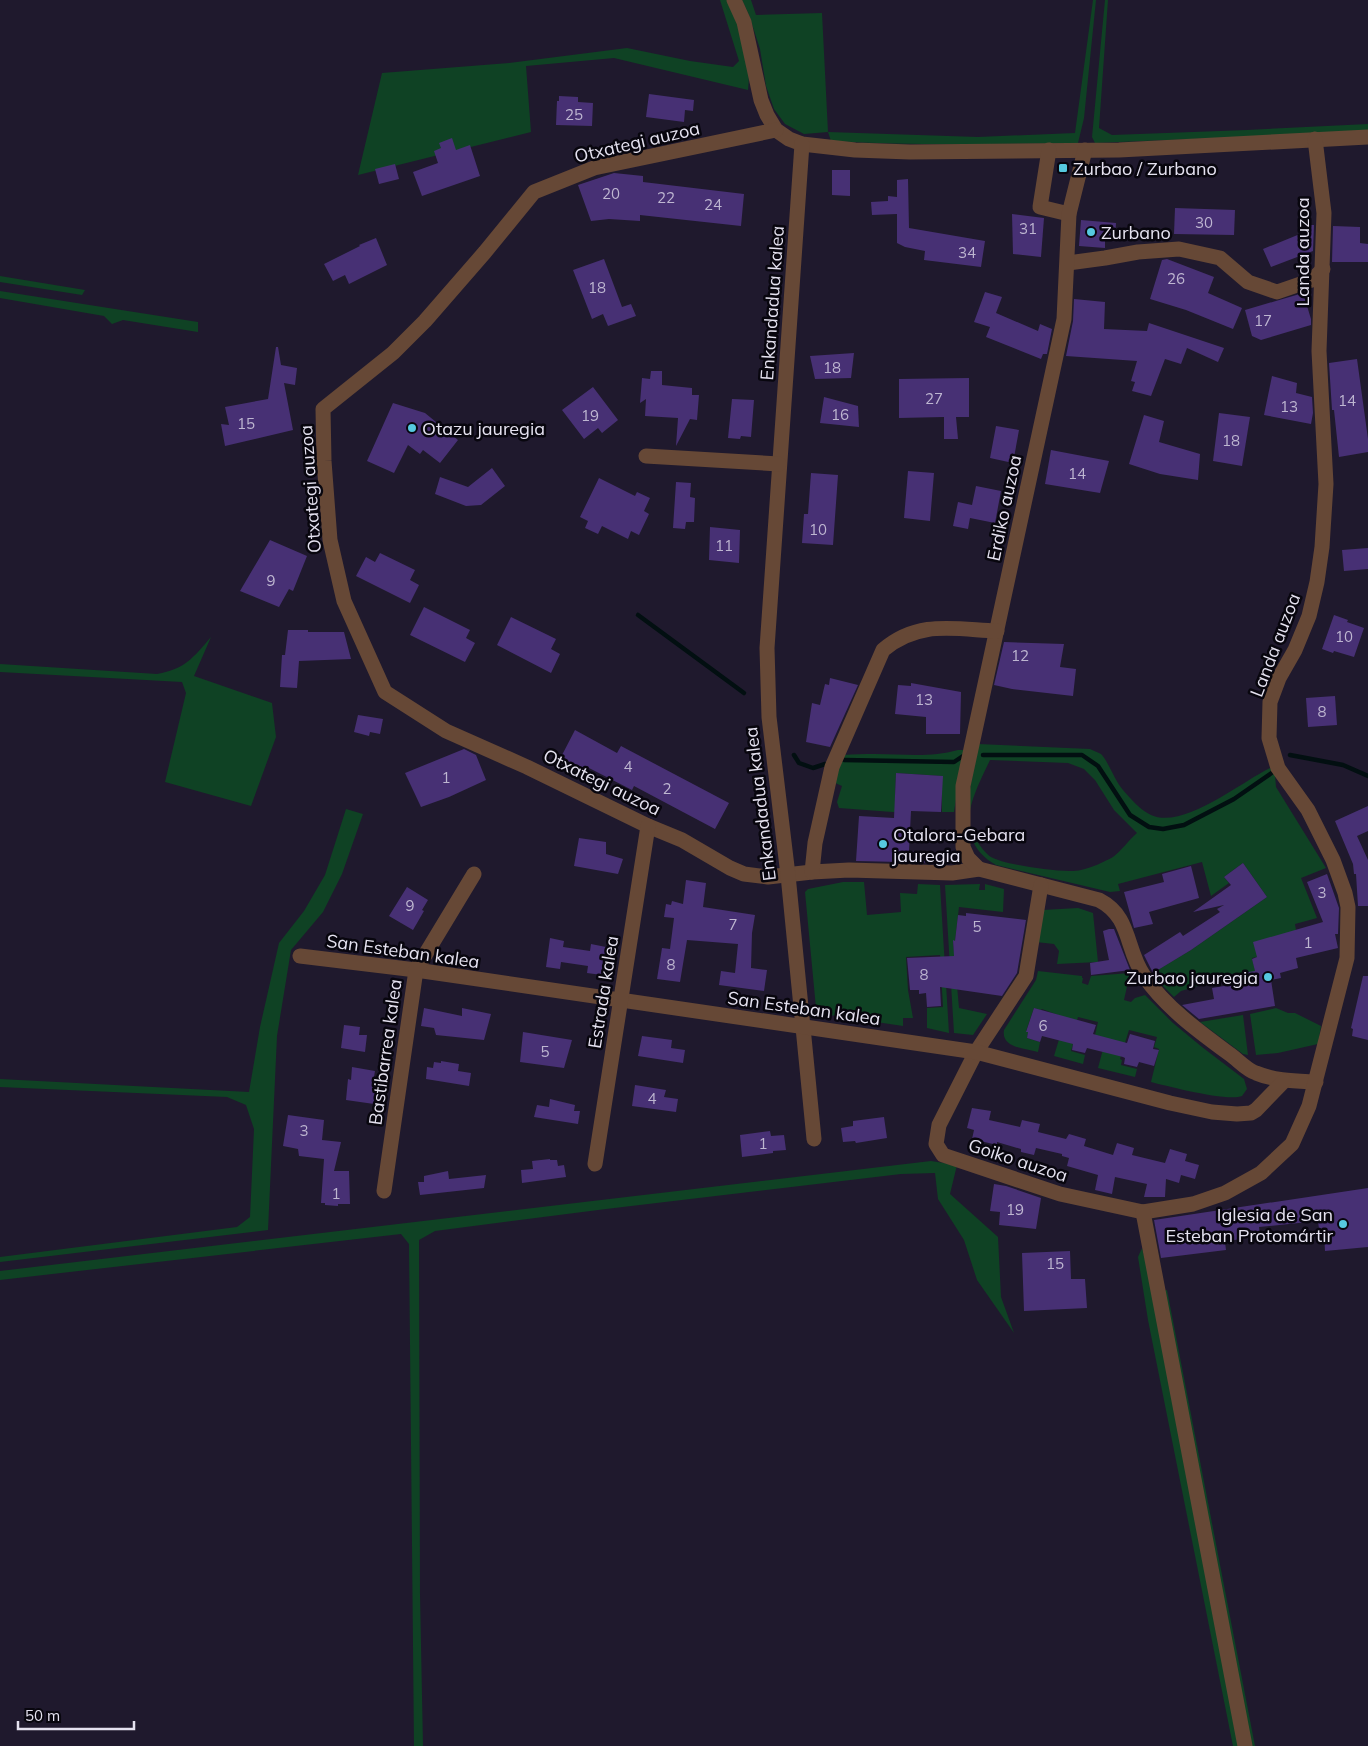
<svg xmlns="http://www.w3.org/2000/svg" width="1368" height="1746" viewBox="0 0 1368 1746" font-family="Mulish,sans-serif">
<rect width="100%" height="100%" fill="#1f192d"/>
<g fill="#0f4224" fill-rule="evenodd">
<path d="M720,0H728C740,30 752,57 748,90L614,58L526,66L531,132L358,175L382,73L509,63L627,48L690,61L733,67L739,61Z"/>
<path d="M742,0H751L756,15L822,13L828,132L978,137L1075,133L1093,0H1096L1084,118L1078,143C996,144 913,146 831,141L828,132L804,134L785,124L774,109L766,86L760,49L749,15Z"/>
<polygon points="1105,0 1108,0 1099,128 1112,135 1247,130 1368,124 1368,132 1095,143 1092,137"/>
<polygon points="0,276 85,290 82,295 0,282"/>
<polygon points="0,291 198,322 198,332 123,320 112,324 104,316 0,298"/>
<path d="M211,637L194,676L272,703L276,737L251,806L165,782L186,693L182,682L0,672V664L157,674C185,669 193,658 211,637Z"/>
<path d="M978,744L1090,749C1093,751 1098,752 1101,754C1107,759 1115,781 1123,790C1131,799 1140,810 1151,815C1183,830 1241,782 1270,768L1275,775L1276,787L1326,868L1301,878L1317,918L1295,924L1296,930L1257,957L1252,958L1258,981L1242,973L1219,975L1208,983L1181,991L1174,997L1151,974L1191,950L1267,897L1243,863L1224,877L1229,883L1211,896L1202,862L1118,884L1120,891L1110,892L996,865C950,840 973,785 978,744ZM990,760L1068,763L1084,769L1095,780L1114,810L1137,833C1129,840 1121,851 1113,857C1104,862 1091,868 1081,870C1065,874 1005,865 991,857C983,852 972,835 970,825C966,807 982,777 990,760Z"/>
<path d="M958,750H964L954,812H942V776L896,773L895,797L906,813L839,808L837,802L842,786L833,782L843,755C854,754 864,754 875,754C903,754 930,758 958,750Z"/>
<polygon points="346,809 363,814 342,874 323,912 291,950 277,1036 268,1230 0,1262 0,1257 237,1227 250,1217 254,1129 246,1105 227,1097 0,1087 0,1079 249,1092 260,1027 279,943 304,911 325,875"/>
<polygon points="843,882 864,882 867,915 901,912 900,893 917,894 918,884 940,885 949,1033 927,1028 927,1008 943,1007 940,955 906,957 908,990 913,1018 903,1018 903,1026 823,1014 816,1008 805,892 808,889"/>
<polygon points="980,884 979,890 985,890 985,884 1004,889 1003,912 959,907 955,941 953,941 959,1008 987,1014 973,1035 954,1033 945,885"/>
<polygon points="1078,908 1093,913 1098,962 1057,964 1059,951 1054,944 1036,942 1043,910"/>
<path d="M1038,971L1082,976V978H1083L1082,983L1088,985L1091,976L1130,973L1124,1000L1131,1002L1135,998L1145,995L1173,1023L1202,1047L1244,1079L1247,1089L1242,1096C1228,1102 1167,1086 1151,1082L1159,1049L1154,1047L1157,1037L1129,1030L1120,1059L1122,1060L1121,1065L1137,1069L1135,1077L1098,1068L1106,1038L1095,1035L1098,1022L1078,1017L1071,1043L1073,1044L1071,1051L1085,1055L1083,1064L1054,1056L1063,1026L1058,1015L1042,1009L1041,1010L1034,1008L1026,1031L1028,1032L1027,1038L1040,1042L1038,1052C1024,1048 1001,1048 1004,1030L1036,980Z"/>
<polygon points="1276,1008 1288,1013 1295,1013 1321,1026 1318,1044 1278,1053 1256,1055 1250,1014"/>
<polygon points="1243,1015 1248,1055 1243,1054 1200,1022"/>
<polygon points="931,1161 957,1165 950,1194 998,1237 1001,1297 1014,1333 977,1280 964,1240 938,1199 935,1173 901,1174 606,1209 435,1231 419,1240 420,1594 423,1746 414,1746 409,1244 401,1234 0,1280 0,1271"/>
<polygon points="1142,1248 1154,1293 1239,1746 1233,1746 1148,1320 1138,1257"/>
<polygon points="1167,1290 1255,1746 1250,1746 1163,1291"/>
</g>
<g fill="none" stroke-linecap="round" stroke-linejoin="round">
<g stroke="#020f11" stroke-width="4.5">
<polyline points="638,615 744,693"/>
<polyline points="794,755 799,763 813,768 825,764"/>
<polyline points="983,755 1082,755 1098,766 1130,815 1149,827 1163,829 1184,825 1234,799 1273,772"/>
<polyline points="1290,755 1343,765 1368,776"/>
<polyline points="844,760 954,762 963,756"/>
</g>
</g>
<g fill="#473074">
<polygon points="649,94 694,100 693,111 685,110 684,122 646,117"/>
<polygon points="559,96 578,97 578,102 593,103 592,126 556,125 557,101 559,101"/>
<polygon points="452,138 456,150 470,145 480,176 422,196 413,172 438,163 434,151 441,148 439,143"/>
<polygon points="395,164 399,179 379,184 375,169"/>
<polygon points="832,170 850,170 850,196 832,195"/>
<polygon points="614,173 643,176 643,182 744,194 741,226 640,215 640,221 609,219 591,221 578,185"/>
<polygon points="908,179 909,228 985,241 981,267 924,260 925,251 905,247 897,243 897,214 872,215 871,202 888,201 888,196 897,197 897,180"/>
<polygon points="1175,208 1235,210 1234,235 1174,234"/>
<polygon points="1012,214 1044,218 1041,257 1013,254"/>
<polygon points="1310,217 1311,225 1314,225 1313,251 1271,267 1263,249 1300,234 1298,219"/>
<polygon points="1081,220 1116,223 1115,239 1105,238 1105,248 1079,246"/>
<polygon points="1333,226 1360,227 1360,243 1368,244 1368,262 1332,262"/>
<polygon points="376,238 387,265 349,284 345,275 333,281 324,264 360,246 359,245"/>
<polygon points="604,259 622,307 631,304 636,316 608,326 603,314 592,319 573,270"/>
<polygon points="1167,259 1214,277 1208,293 1242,308 1233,329 1186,310 1150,299 1162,260"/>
<polygon points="985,292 1002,297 996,313 1038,331 1040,324 1052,329 1047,354 1043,354 1041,359 986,337 990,327 974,322"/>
<polygon points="1303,293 1311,319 1311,325 1261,340 1252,336 1245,310"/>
<polygon points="1074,299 1105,302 1104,329 1147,331 1149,323 1224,348 1218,362 1187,348 1181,364 1165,359 1151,396 1132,391 1135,382 1131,381 1137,361 1066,356 1073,321"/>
<polygon points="276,347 278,347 281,365 297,368 295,385 284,383 293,430 225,446 221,424 229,425 225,407 268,399"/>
<polygon points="854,353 851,378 815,379 810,356"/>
<polygon points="1357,359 1368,439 1368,452 1339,457 1334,410 1332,410 1329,363"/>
<polygon points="651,371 662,371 662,385 692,388 692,395 699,395 697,420 690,419 676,446 678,418 645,416 646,399 640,403 642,378 650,379"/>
<polygon points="1272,376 1297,383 1296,393 1312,397 1313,413 1311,424 1264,415"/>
<polygon points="969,378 969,417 956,417 958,439 944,439 944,417 899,418 899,379"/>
<polygon points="593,387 618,420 602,433 598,428 584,439 562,410"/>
<polygon points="824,397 858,406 859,427 820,423"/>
<polygon points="732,399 754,400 751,437 741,436 740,439 728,438"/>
<polygon points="393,403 425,413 458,440 440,463 423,450 420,454 408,445 394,473 367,461"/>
<polygon points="1219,413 1250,417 1242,466 1213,461"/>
<polygon points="1144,415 1164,421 1159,442 1200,454 1198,480 1160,474 1129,464"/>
<polygon points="996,426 1019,430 1013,463 990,458"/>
<polygon points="1051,450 1109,461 1100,493 1045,484"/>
<polygon points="492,468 505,486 481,505 466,506 435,494 440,477 468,487"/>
<polygon points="908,471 934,473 930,521 904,518"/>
<polygon points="811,473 838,475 833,545 802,543 804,514 808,514"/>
<polygon points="599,478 635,496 637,492 650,498 644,511 649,514 639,535 631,531 628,539 602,526 598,534 585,528 588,521 580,517"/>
<polygon points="676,482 691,483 690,497 695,498 694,522 686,522 685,529 673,528"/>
<polygon points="976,486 1001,491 995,523 970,518 968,529 953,526 958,502 972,505"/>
<polygon points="710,527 740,530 739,563 709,560"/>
<polygon points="270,540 307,556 293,591 289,589 279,607 240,591"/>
<polygon points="1368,548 1368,569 1344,571 1342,550"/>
<polygon points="380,553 415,570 410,580 419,585 410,603 356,576 366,557 375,562"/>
<polygon points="424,607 470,630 466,638 475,643 465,662 410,635"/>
<polygon points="1334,615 1348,620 1347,622 1364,628 1354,657 1334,651 1333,653 1322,649"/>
<polygon points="511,617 556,639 551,649 560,654 551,673 497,645"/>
<polygon points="288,630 308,630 308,632 344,632 351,659 299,661 297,688 280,687 282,655 285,655"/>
<polygon points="1004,642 1064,644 1060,667 1076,669 1073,696 1012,689 994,685"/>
<polygon points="830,678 858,685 830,747 806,742 812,703 820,705 825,684 829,685"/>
<polygon points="911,683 961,692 960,734 926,734 926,717 895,714 898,685 911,686"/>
<polygon points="1335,696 1337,725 1308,727 1306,698"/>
<polygon points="358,715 383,719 380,734 370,732 369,736 354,732"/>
<polygon points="575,730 617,753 621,746 729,803 715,829 634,786 632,790 589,768 587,772 561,757"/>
<polygon points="464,749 476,755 486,780 449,797 421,807 405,773"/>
<polygon points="896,773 943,776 941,812 911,811 909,851 946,853 945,863 856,861 859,816 894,818"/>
<polygon points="1368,806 1368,831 1357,836 1368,860 1368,906 1358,906 1356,874 1354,874 1353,864 1335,821"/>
<polygon points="579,838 606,842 606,854 623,859 618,874 574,866"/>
<polygon points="1243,863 1267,897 1191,950 1153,973 1144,955 1180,932 1183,936 1220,912 1217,909 1224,905 1193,912 1231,885 1224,877"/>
<polygon points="1191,866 1199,898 1149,912 1153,924 1134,928 1124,892 1164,882 1162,874"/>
<polygon points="1327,874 1339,908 1338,934 1335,934 1338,948 1296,958 1298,968 1280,973 1281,978 1271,980 1275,1006 1199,1019 1182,1005 1214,999 1212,988 1224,986 1222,976 1255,971 1252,959 1257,957 1253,942 1323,922 1307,882"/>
<polygon points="686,880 706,883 703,907 755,915 752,933 751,968 767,970 764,991 719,985 721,971 735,973 738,944 687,940 680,982 657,979 662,948 670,949 674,918 664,917 666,904 671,905 672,901 683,904"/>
<polygon points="407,887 428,900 422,910 424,911 413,930 389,916"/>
<polygon points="966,913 1026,920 1017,973 1002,996 940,987 941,1006 927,1007 926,993 919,994 919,990 910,990 907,958 954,956 953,940 955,941 958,915 966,916"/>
<polygon points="1109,929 1114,929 1130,970 1091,975 1090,963 1109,960 1103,931"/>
<polygon points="550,938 564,941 563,947 590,951 591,944 606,947 602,975 587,973 588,966 561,962 560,969 546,967"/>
<polygon points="1363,976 1368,976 1368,1040 1352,1036 1353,1029 1351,1028"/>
<polygon points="424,1008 462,1016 462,1008 491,1014 484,1040 436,1035 434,1028 421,1026"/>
<polygon points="1034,1008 1096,1025 1093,1034 1127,1043 1130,1034 1155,1041 1153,1049 1159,1050 1154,1066 1139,1062 1137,1067 1124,1064 1125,1058 1123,1057 1087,1048 1085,1053 1072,1050 1073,1044 1042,1036 1040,1042 1027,1038 1028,1032 1026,1032"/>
<polygon points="344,1025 360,1027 359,1035 367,1035 365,1052 341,1048"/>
<polygon points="523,1032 572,1040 564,1068 520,1062"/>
<polygon points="642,1036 672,1040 671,1048 685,1050 683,1063 638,1056"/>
<polygon points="441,1061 459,1064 458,1071 471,1073 469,1086 426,1079 427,1067 433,1068 434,1062 441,1063"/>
<polygon points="352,1067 375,1071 373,1083 377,1083 374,1104 346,1100 348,1079 351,1080"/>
<polygon points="635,1085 666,1090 664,1097 678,1099 676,1112 632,1106"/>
<polygon points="550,1099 575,1105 574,1111 580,1111 578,1124 534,1117 537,1105 549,1107"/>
<polygon points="972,1108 991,1111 989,1120 1020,1127 1022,1120 1040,1124 1038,1132 1066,1139 1069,1134 1086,1139 1084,1146 1113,1155 1117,1143 1134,1148 1132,1155 1165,1163 1170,1149 1187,1154 1185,1161 1199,1165 1195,1179 1181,1175 1179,1183 1166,1179 1165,1197 1144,1197 1147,1184 1115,1177 1112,1194 1095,1190 1098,1175 1067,1166 1069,1158 1062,1156 1062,1154 1036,1148 1034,1155 1021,1152 1021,1149 997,1142 997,1145 972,1139 974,1130 967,1128"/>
<polygon points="288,1115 324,1120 322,1140 341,1142 334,1171 349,1171 350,1204 338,1204 338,1206 325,1205 325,1203 321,1203 324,1159 299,1156 298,1149 283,1146"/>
<polygon points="884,1117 887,1138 856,1143 855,1141 843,1142 841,1128 853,1126 853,1121"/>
<polygon points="770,1131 771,1136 784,1135 786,1150 773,1151 773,1153 742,1157 740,1135"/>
<polygon points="550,1159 550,1160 557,1160 558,1166 564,1165 566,1177 522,1183 521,1170 533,1169 532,1161"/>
<polygon points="448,1171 449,1179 486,1175 484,1188 420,1195 418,1182 424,1182 424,1176"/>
<polygon points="994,1184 1006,1186 1041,1198 1036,1229 999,1225 1000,1212 990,1211"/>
<polygon points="1368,1188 1368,1247 1325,1251 1324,1231 1319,1229 1318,1221 1259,1227 1260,1235 1225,1242 1226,1250 1161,1258 1154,1220"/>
<polygon points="1070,1251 1071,1279 1085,1279 1087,1308 1024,1311 1022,1253"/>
</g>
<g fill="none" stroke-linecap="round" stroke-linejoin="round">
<g stroke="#664836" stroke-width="15">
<polyline points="734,0 744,22 761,100 767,115 776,130 789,139 802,144 855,150 910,152 1119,150 1368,137"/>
<path d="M776,130L594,168L534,192L485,252L425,321L393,353L323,409L324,461L330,540L344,601L385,692L446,731L527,767L648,826L682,840L730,868L744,874L768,877L812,872L849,870L952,873L979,869L1099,900C1132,917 1125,949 1144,976C1166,1008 1201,1033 1231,1055C1239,1061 1247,1070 1256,1073C1275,1081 1296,1081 1316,1082"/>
<polyline points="802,144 767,648 769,717 788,875 814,1139"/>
<polyline points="1049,150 1040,207 1069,214"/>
<polyline points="1068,263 1105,258 1138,252 1179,249 1220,258 1248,282 1277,292 1312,280 1323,269"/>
<polyline points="646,456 779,464"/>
<polyline points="979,869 968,858 963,847 963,786 1064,319 1069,214 1085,150"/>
<path d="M812,872L815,843L832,767L883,650C918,620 953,629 997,631"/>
<polyline points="1041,885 1026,976 976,1052 939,1125 936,1144 943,1155 1060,1194 1143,1212 1193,1204 1225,1193 1261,1173 1292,1144 1309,1106 1347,958 1348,907 1345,893 1333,860 1308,810 1278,768 1269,738 1270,702 1279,678 1295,650 1309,616 1317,582 1322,547 1326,484 1319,351 1324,213 1315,139"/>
<polyline points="300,956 416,970 976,1052 1170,1103 1212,1112 1237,1114 1251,1113 1256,1110 1284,1081"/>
<polyline points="595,1164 648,826"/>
<polyline points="384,1191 416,970 474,874"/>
<polyline points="1143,1212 1245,1746"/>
</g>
</g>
<g fill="#56c9e0" stroke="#08060e" stroke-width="2">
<rect x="1058" y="163" width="10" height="10" rx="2.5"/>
<circle cx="1091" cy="232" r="5"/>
<circle cx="412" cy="428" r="5"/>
<circle cx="883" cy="844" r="5"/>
<circle cx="1268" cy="977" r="5"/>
<circle cx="1343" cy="1224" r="5"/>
</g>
<g text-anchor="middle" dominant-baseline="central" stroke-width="5" stroke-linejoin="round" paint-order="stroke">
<g font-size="15" fill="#beb6d1">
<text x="574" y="114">25</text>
<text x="611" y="193">20</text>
<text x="666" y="197">22</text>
<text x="713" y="204">24</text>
<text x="1204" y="222">30</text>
<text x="1028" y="228">31</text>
<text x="967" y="252">34</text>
<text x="1176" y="278">26</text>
<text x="597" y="287">18</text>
<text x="1263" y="320">17</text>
<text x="832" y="367">18</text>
<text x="934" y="398">27</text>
<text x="1347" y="400">14</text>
<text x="1289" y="406">13</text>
<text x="840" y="414">16</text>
<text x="590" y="415">19</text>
<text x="246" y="423">15</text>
<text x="1231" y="440">18</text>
<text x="1077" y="473">14</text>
<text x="818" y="529">10</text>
<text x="724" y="545">11</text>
<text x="271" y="580">9</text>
<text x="1344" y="636">10</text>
<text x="1020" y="655">12</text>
<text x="924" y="699">13</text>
<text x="1322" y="711">8</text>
<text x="628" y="766">4</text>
<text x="446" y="777">1</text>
<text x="667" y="788">2</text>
<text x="1322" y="892">3</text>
<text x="410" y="905">9</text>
<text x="733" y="924">7</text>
<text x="977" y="926">5</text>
<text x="1308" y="942">1</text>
<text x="671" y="964">8</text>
<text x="924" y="974">8</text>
<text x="1043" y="1025">6</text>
<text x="545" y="1051">5</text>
<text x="652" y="1098">4</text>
<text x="304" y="1130">3</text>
<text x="763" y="1143">1</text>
<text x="336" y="1193">1</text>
<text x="1015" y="1209">19</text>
<text x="1055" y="1263">15</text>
</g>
<g font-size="18" fill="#e5e2f0" stroke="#08060e">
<text transform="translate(637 142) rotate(-13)">Otxategi auzoa</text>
<text transform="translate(1302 252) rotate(-90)">Landa auzoa</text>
<text transform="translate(772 303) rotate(-86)">Enkandadua kalea</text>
<text transform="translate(310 489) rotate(-94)">Otxategi auzoa</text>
<text transform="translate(1004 508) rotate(-78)">Erdiko auzoa</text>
<text transform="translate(1275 645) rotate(-69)">Landa auzoa</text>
<text transform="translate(602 782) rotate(26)">Otxategi auzoa</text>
<text transform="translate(760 804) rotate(-97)">Enkandadua kalea</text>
<text transform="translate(403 951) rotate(8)">San Esteban kalea</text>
<text transform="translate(603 992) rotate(-81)">Estrada kalea</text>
<text transform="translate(804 1008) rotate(8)">San Esteban kalea</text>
<text transform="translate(385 1052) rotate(-82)">Bastibarrea kalea</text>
<text transform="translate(1018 1160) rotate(18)">Goiko auzoa</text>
</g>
<g font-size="18" fill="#e5e2f0" stroke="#08060e" text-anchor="start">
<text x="1073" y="168">Zurbao / Zurbano</text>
<text x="1101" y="232">Zurbano</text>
<text x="422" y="428">Otazu jauregia</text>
<text x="893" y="834">Otalora-Gebara<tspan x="893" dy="21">jauregia</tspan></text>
<text x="1258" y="977" text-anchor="end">Zurbao jauregia</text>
<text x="1333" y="1214" text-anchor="end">Iglesia de San<tspan x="1333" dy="21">Esteban Protomártir</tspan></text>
</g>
</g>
<path d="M18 1721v8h116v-8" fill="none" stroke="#e5e2f0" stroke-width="2.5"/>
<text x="25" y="1721" font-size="15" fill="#e5e2f0" stroke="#08060e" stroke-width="4" paint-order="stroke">50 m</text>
</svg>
